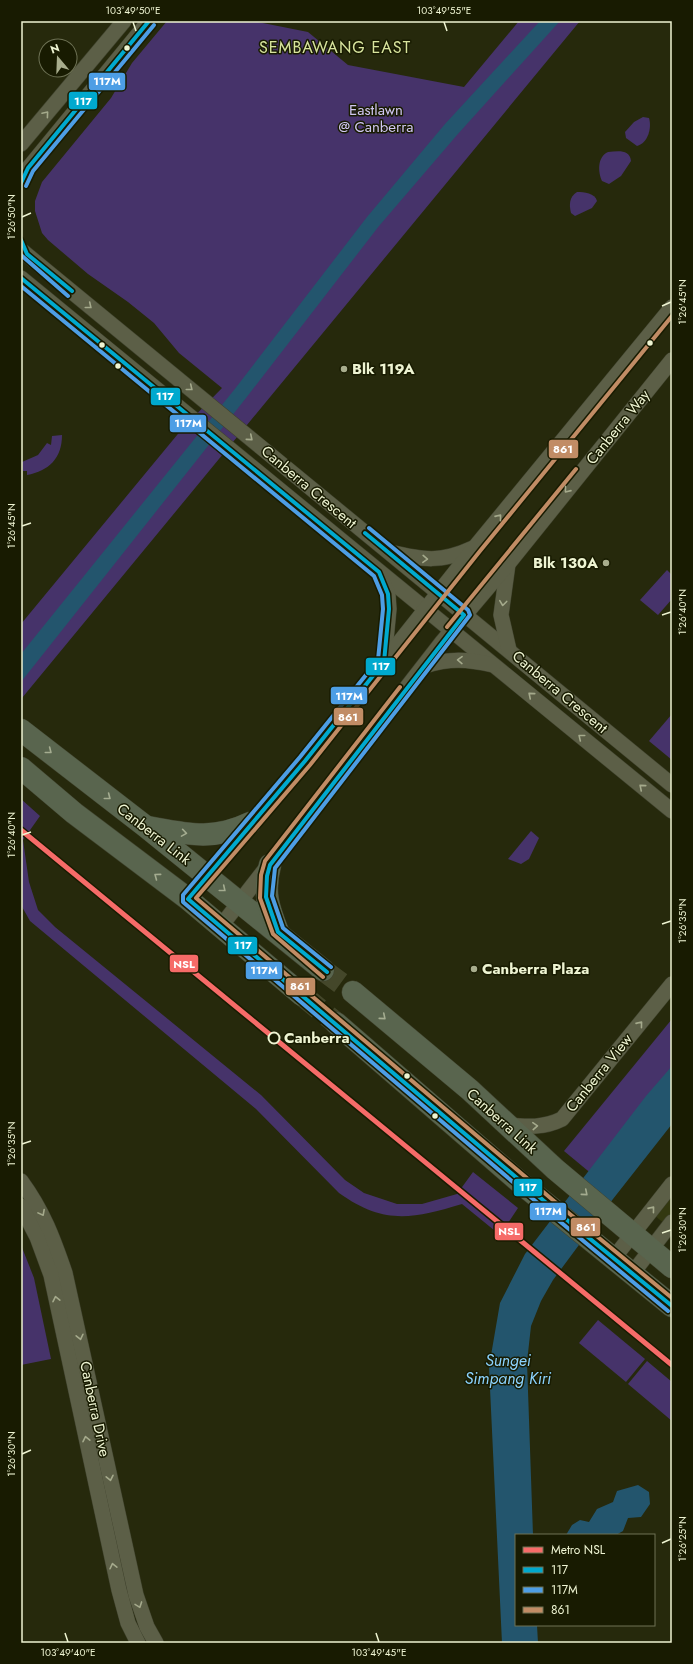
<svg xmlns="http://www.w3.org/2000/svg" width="693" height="1664" viewBox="0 0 693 1664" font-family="Jost,sans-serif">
<rect width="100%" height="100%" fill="#26290c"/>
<polygon fill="#333810" points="672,1181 672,1230 648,1210"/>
<g fill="#46336a">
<polygon points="167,21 253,21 308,32 348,65 464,87 519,21 580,21 22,698 21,624 182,429 222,388 179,353 154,323 128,302 88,274 48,240 42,233 35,211 35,201 42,182 111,98 132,63"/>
<path d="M643,117L649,118C652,128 648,143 637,146L626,138L625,132L634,122Z"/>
<path d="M608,152C618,151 630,149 631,161L621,176L609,184L602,181C598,172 597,157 608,152Z"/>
<path d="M577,192C584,192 595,193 597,201L592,208L575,216L571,213C569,205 569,197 577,192Z"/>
<path d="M62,435C62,458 49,471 27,475V471H23L22,462L38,455L47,443L51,445L52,436Z"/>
<polygon points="667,570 672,575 672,599 658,615 640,600"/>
<polygon points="672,714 672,760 649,741"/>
<path d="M21,799L40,816L23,840L29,882L38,910L55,927L261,1095L345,1180L364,1193L397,1204H422L457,1194L473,1172L518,1208L500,1235L462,1204C412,1219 384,1225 339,1193L256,1109L30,921L21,905Z"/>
<polygon points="531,831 539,838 529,859 521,864 508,859"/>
<polygon points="672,1019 672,1103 605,1185 564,1151"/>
<polygon points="21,1245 34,1278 51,1359 21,1365"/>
<polygon points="598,1320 645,1359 626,1382 579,1343"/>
<polygon points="647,1361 672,1382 672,1421 628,1384"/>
</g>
<g fill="#23556d">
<polygon points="540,21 560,21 457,135 379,226 246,398 21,682 21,654 234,390 367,217 445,124"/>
<polygon points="672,1066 672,1124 613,1199 553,1280 541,1301 531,1326 527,1362 533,1535 516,1535 516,1625 537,1625 538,1643 502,1643 489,1367 500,1303 525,1254 646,1096"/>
<polygon points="638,1485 649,1492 650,1504 641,1517 628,1518 623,1531 616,1535 566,1535 572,1525 580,1520 589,1522 597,1509 613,1502 617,1491"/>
</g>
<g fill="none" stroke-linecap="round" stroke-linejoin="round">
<g stroke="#44472a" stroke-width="22" stroke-dasharray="22 11" stroke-linecap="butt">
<polyline points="323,970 353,992"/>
<polyline points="302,995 336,1023"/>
</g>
<defs>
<g id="minor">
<polyline points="21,144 124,21"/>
<polyline points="21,177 149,21"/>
<polyline points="21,250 672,785"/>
<path d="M21,278C238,456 456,633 672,811"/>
<path d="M390,552C423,560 441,563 473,548"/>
<polyline points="508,564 501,615 509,650"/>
<polyline points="379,573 388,594 389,609 384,661"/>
<path d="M424,666C450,658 467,659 493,665"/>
<polyline points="188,899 305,761 475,547 672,307"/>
<polyline points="221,926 442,642 508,564 672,360"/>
<path d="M508,1125C527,1127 544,1128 562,1119L672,984"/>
<path d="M21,1181C43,1211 53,1238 65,1273L136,1595L147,1627L156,1643"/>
<polyline points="21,1206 37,1237 51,1275 119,1590 128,1623 138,1643"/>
<polyline points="613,1259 672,1184"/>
<polyline points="632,1274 672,1222"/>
</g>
<g id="primary">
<polyline points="21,730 145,826 323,970"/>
<polyline points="21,768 74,813 188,899 302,995"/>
<path d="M148,827C187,834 213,841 250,823"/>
<path d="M270,865C263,892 268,907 278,932"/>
<polyline points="353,992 470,1090 555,1169 672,1267"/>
<polyline points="336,1023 523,1185 672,1306"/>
</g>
</defs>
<use href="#minor" stroke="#40432e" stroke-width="16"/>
<use href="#primary" stroke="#40432e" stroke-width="23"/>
<use href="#minor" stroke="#5c5f47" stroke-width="15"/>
<use href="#primary" stroke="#59654e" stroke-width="22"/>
<defs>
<g id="bus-1">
<polyline points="21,183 28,168 149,21"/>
<polyline points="21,240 27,254 72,291"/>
<polyline points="21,278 379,572 388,594 389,609 384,662 305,761 188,899 550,1206 672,1306"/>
<polyline points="327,972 278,932 266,897 267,876 270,865 464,615 365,533"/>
</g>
<g id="bus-2">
<polyline points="26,186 33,171 154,25"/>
<polyline points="21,255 68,296"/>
<polyline points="21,286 374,576 382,595 383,609 378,660 300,757 183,895 183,902 546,1210 668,1311"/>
<polyline points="331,967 283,928 272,896 275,868 470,615 468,610 369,528"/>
</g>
<g id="bus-3">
<polyline points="672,316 480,551 310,765 196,898 554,1201 672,1298"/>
<polyline points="447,627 576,469"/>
<polyline points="323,977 273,934 260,898 261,875 265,861 400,687"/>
</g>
</defs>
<use href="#bus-1" stroke="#181b01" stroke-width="7"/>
<use href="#bus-2" stroke="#181b01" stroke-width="7"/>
<use href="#bus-3" stroke="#181b01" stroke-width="7"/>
<use href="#bus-1" stroke="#00a9ce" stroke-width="4"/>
<use href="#bus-2" stroke="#4d9ee5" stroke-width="4"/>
<use href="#bus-3" stroke="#c18c65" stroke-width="4"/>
<defs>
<polyline id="metro-1" points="21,830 672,1365"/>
</defs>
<use href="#metro-1" stroke="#181b01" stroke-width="8"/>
<use href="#metro-1" stroke="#f66b68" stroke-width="5"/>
</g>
<defs><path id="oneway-chevron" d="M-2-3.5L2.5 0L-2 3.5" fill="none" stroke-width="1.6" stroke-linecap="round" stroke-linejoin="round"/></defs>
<g stroke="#a5aa8c">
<use href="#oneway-chevron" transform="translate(46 114) rotate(-50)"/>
<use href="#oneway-chevron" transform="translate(89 306) rotate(39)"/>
<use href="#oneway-chevron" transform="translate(190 388) rotate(39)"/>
<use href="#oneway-chevron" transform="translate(250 438) rotate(40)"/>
<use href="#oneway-chevron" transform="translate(567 490) rotate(129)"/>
<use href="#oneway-chevron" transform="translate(499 517) rotate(-51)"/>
<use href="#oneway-chevron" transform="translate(425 559) rotate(2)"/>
<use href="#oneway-chevron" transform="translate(503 603) rotate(97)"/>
<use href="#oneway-chevron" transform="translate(460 660) rotate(-179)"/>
<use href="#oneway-chevron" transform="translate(531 695) rotate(-140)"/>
<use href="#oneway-chevron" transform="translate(581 737) rotate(-141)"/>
<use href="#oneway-chevron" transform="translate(642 787) rotate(-140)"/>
<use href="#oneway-chevron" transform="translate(640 1024) rotate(-51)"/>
<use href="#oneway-chevron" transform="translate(535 1126) rotate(-3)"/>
<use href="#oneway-chevron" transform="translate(652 1209) rotate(-51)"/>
<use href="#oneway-chevron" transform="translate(42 1213) rotate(62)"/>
<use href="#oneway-chevron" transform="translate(56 1299) rotate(-102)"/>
<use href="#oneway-chevron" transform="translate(80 1337) rotate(77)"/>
<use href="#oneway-chevron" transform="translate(86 1439) rotate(-102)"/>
<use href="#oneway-chevron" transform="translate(110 1478) rotate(78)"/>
<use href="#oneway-chevron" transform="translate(113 1566) rotate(-103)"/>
<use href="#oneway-chevron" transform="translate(139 1605) rotate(70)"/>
</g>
<g stroke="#a4ac90">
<use href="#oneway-chevron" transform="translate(49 751) rotate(38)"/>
<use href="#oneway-chevron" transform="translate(108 797) rotate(38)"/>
<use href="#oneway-chevron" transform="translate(184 833) rotate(9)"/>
<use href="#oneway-chevron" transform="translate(157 876) rotate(-143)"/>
<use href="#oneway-chevron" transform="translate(223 889) rotate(39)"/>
<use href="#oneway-chevron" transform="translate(383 1017) rotate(40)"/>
<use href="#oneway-chevron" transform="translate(585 1193) rotate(40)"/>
</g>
<path fill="none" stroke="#eef4d2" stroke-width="1.5" d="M133,22L136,31M444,22L447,31M22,217L31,213M662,306L671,302M22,526L31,523M662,615L671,612M22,835L31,832M662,924L671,921M22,1144L31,1141M662,1233L671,1230M22,1454L31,1450M662,1543L671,1539M65,1633L68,1642M376,1633L379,1642"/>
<g fill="#eef4d2" stroke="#181b01" stroke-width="1.5">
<circle cx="127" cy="48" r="3.5"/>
<circle cx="650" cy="343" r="3.5"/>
<circle cx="102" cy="345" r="3.5"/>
<circle cx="118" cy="366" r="3.5"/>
<circle cx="407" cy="1076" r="3.5"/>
<circle cx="435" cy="1116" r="3.5"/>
</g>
<g fill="#a8ad8d" stroke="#181b01" stroke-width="1.5">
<circle cx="344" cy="369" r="4"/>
<circle cx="606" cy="563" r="4"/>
<circle cx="474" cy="969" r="4"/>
</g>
<circle fill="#181b01" stroke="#eef4d2" stroke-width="2" cx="274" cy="1038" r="5.5"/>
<g text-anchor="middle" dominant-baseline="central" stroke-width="3" stroke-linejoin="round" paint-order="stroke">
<g font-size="15" fill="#d0c6f2" stroke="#181b01">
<text x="376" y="110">Eastlawn<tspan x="376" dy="17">@ Canberra</tspan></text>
</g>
<g font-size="15" font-weight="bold" fill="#eef4d2" stroke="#181b01" text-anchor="start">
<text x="352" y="369">Blk 119A</text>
<text x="598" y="563" text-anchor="end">Blk 130A</text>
<text x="482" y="969">Canberra Plaza</text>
</g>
<g font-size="15" fill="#eef4d2" stroke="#181b01">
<text transform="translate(618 427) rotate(-51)">Canberra Way</text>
<text transform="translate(309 487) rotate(40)">Canberra Crescent</text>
<text transform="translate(560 692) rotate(40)">Canberra Crescent</text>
<text transform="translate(154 834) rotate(38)">Canberra Link</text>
<text transform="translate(599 1073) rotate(-51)">Canberra View</text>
<text transform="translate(502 1121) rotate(42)">Canberra Link</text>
<text transform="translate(95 1409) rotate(78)">Canberra Drive</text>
</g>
<g font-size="15" font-weight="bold" fill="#eef4d2" stroke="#181b01" text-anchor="start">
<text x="284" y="1038">Canberra</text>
</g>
<g font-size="16" letter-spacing="1" fill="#d8e49d" stroke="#181b01">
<text x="335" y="47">SEMBAWANG EAST</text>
</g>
<g font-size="16" font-style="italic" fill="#8cd3fe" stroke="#181b01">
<text x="508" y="1360">Sungei<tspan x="508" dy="18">Simpang Kiri</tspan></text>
</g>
</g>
<g stroke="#181b01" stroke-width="1.5">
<rect x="88" y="72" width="38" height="19" rx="4" fill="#4d9ee5"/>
<rect x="68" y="91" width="30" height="19" rx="4" fill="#00a9ce"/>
<rect x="150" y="387" width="31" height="19" rx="4" fill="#00a9ce"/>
<rect x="169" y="414" width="38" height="19" rx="4" fill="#4d9ee5"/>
<rect x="548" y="439" width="31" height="20" rx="4" fill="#c18c65"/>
<rect x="365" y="657" width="31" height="19" rx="4" fill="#00a9ce"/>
<rect x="330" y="686" width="38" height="19" rx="4" fill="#4d9ee5"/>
<rect x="333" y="707" width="31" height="19" rx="4" fill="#c18c65"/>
<rect x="227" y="936" width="31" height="19" rx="4" fill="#00a9ce"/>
<rect x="169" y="954" width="30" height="19" rx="4" fill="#f66b68"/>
<rect x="245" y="961" width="38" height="19" rx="4" fill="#4d9ee5"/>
<rect x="285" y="977" width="31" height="19" rx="4" fill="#c18c65"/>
<rect x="513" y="1178" width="30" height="19" rx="4" fill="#00a9ce"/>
<rect x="529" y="1202" width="38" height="19" rx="4" fill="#4d9ee5"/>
<rect x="570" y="1217" width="31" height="20" rx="4" fill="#c18c65"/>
<rect x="494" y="1222" width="30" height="19" rx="4" fill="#f66b68"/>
</g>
<g font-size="11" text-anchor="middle" font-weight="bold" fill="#fff">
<text x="107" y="85">117M</text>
<text x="83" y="105">117</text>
<text x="165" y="400">117</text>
<text x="188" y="427">117M</text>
<text x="563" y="453">861</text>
<text x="381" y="670">117</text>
<text x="349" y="700">117M</text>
<text x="348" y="721">861</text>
<text x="243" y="949">117</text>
<text x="184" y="968">NSL</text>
<text x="264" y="974">117M</text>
<text x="300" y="990">861</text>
<text x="528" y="1191">117</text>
<text x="548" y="1215">117M</text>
<text x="586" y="1231">861</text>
<text x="509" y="1235">NSL</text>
</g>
<rect width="693" height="1664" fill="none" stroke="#181b01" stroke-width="44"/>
<rect x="515" y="1534" width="140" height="92" fill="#181b01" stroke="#6e7255"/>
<rect x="523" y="1547" width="20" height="6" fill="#f66b68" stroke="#6e7255"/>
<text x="551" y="1554" font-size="12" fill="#eef4d2">Metro NSL</text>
<rect x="523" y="1567" width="20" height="6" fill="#00a9ce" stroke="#6e7255"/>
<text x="551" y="1574" font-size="12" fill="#eef4d2">117</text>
<rect x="523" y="1587" width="20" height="6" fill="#4d9ee5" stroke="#6e7255"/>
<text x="551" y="1594" font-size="12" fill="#eef4d2">117M</text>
<rect x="523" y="1607" width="20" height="6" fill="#c18c65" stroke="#6e7255"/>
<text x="551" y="1614" font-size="12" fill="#eef4d2">861</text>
<g transform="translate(58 58) rotate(341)"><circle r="19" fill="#181b01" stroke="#6e7255"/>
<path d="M0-3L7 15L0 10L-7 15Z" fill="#a8ad8d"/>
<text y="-6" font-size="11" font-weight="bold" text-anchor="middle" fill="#eef4d2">N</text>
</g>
<rect x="22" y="22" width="649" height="1620" fill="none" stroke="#eef4d2" stroke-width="1.5"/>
<g font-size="10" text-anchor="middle" fill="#eef4d2">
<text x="133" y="14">103°49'50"E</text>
<text x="444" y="14">103°49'55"E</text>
<text transform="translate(11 217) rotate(-90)" y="4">1°26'50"N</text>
<text transform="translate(682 302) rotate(-90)" y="4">1°26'45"N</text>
<text transform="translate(11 526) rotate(-90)" y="4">1°26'45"N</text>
<text transform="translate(682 612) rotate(-90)" y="4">1°26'40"N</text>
<text transform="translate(11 835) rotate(-90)" y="4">1°26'40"N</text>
<text transform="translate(682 921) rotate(-90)" y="4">1°26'35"N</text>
<text transform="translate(11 1144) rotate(-90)" y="4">1°26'35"N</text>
<text transform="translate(682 1230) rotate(-90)" y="4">1°26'30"N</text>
<text transform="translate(11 1454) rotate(-90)" y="4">1°26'30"N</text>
<text transform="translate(682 1539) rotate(-90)" y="4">1°26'25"N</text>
<text x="68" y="1656">103°49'40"E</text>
<text x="379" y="1656">103°49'45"E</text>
</g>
</svg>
